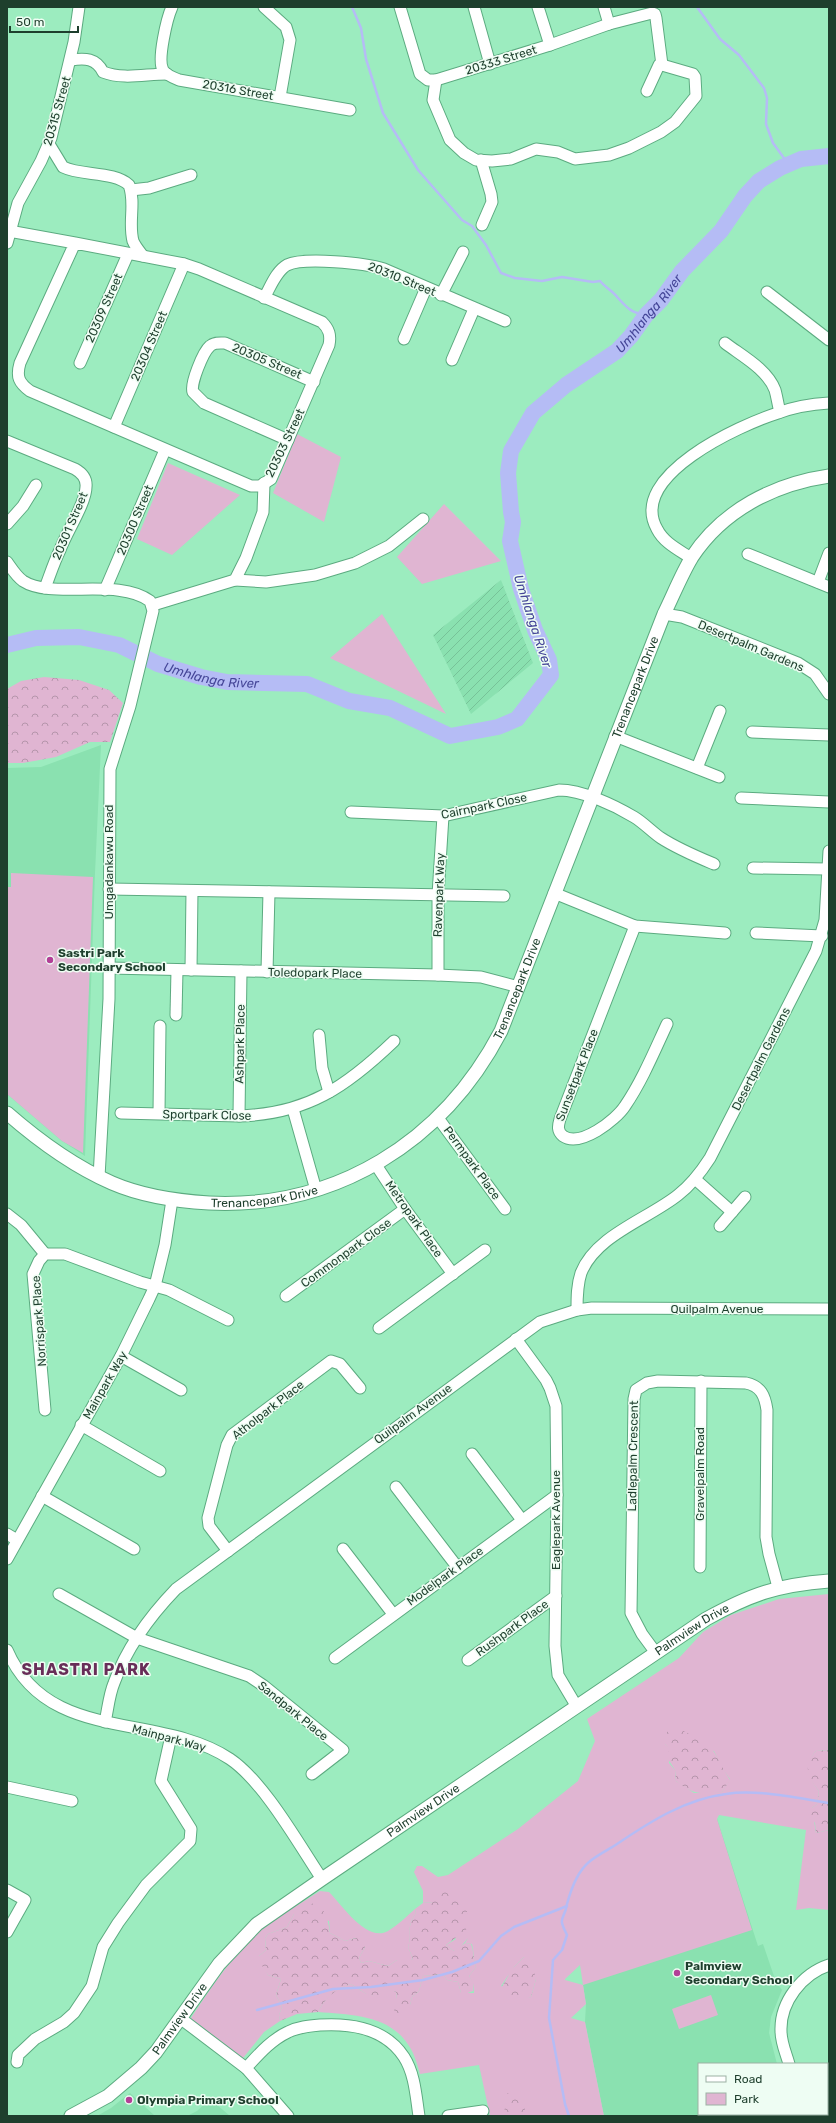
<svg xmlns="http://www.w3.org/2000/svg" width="836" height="2123" viewBox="0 0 836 2123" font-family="Rubik,sans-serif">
<defs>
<pattern id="industrial-furrows" width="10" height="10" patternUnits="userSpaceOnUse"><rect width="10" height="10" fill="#8ae1b0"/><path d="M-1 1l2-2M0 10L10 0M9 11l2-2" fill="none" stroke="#77c298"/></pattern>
<pattern id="forest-crowns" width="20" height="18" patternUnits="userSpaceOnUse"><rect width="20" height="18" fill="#e0b5d2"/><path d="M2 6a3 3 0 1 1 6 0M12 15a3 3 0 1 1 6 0" fill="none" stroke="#b595ab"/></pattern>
</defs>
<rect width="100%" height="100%" fill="#9cecbf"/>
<g fill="#8ae1b0">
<polygon points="101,745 95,873 85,1156 62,1141 7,1094 7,768 41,767"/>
<polygon points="717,1819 758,1946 763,1944 776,1982 782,1990 771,2017 769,2033 777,2064 699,2064 699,2114 738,2114 735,2116 604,2116 585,2022 586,2004 583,1985"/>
<polygon points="130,2093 155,2116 97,2116 111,2108"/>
<polygon points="210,2099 230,2116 187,2116 197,2111"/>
</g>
<polygon fill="url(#industrial-furrows)" points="501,580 533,663 471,714 433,635"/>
<g fill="#e0b5d2" fill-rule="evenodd">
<polygon points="297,434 341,457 324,522 273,493"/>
<polygon points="168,463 240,495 172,555 137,539"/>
<polygon points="444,504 501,561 422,584 397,557"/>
<polygon points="382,614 446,714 330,658"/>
<polygon points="11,873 93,877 83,1153 62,1141 7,1094 7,887 11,887"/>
<path d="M829,1594V1750L816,1751C804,1764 809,1779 819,1791L817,1804L812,1808L816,1833L829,1830V1910L809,1908L796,1910L806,1830L719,1815L717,1819L752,1930L583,1985L586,2004L571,2018L585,2022L604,2116H490L479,2065L420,2074C418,2067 416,2060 413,2053C395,2015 355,2015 318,2012C327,1996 333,1990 351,1984C368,1995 371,2000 390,1989L396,1992L397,1999L410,2005L412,1997L419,1991L423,1976L443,1974L447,1980L458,1982L461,1993H474L473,1983L469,1976L476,1967C473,1959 474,1952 472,1944L465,1943L468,1938L458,1950L454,1951L446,1945L456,1939L433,1902L423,1903V1891L414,1872L417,1866H422L438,1877L448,1875L518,1829L578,1781L595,1741L587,1719L679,1658L703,1632L731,1615L779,1599ZM665,1744L714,1751L722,1768L730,1779L722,1792L694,1793L676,1781L675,1770L669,1763L670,1749ZM524,1957L536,1979L531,1997L526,1998L501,1986L514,1967ZM580,1965L583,1985L565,1980V1979Z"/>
<path d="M320,1891L329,1892C342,1905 367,1943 388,1931C398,1925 407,1916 415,1909L416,1913C405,1929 413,1932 408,1947L413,1959L411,1960H397L388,1966L369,1961L361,1963L359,1958L365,1947L356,1938L345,1941L330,1933L329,1921L294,1914L287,1927L268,1934L265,1938L266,1950L259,1956L268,1975L281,1979L276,1995L282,2007L279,2015L280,2021L264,2032L243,2058L189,2021C210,1989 231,1957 259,1932C277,1916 300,1904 320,1891Z"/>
<polygon points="711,1995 718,2015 679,2029 672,2009"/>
</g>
<g fill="url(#forest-crowns)">
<polygon points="44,677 79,680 109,690 123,703 110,742 90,742 56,757 23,763 7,763 7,689 21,681"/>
<path d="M674,1728C685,1730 708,1743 714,1752C720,1761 724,1771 730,1780L722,1792C703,1795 691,1794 676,1781L675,1770L668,1759L669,1749L665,1744L660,1742L668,1731Z"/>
<path d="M829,1750V1830L816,1833L815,1823L809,1814L812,1808L817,1804L819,1791C808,1778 802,1766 816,1751Z"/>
<path d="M447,1890L459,1897L466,1904L468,1921L466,1930L446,1945L454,1951L465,1943L471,1944C474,1952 473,1959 476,1967L469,1976L473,1982V1991L465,1994L461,1993L458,1982L447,1980L443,1974L423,1976L419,1991L412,1997L410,2005L402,2015L396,2013L392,2007L397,1999L396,1992L390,1990C370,2001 369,1995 351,1984C334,1990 326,1997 318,2012L297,2014L280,2021L279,2015L282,2007L276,1995L281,1979L268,1975L259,1961V1956L266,1950L265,1938L268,1934L287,1927L294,1914L308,1903C325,1904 328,1918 330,1933L345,1941L356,1938L363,1940L365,1947L359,1958L361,1963L369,1961L388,1966L397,1960H411L413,1959L408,1947C413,1932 405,1929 416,1913L415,1909L423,1903L433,1902L435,1897L440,1891Z"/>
<path d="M524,1957L532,1961L536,1979L531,1997L526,1999L517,1995L512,1999H505L500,1994C501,1984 509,1979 510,1969L514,1967Z"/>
<polygon points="506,2093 517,2095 525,2104 525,2111 522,2116 508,2116 504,2112 505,2107 501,2101"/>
</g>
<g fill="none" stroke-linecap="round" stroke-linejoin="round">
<g stroke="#b5bcf5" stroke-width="2.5">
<path d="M352,7L361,28L366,59L383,113L418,170L462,220L472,226L486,245L501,273L515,278L542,281L562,277L593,282L600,281C606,288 613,291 618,298C628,309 632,313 646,315"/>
<polyline points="697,7 720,39 739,55 764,88 767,98 766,124 773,143 789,165"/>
<polyline points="257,2010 333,1989 371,1987 423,1980 452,1972 479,1961 501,1936 514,1927 567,1906"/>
<path d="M569,2116L565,2104L549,2018L553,1960L562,1950L567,1935C557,1915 564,1922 567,1904C571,1889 577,1872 589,1862C597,1855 608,1850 617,1844C651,1821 686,1799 726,1794C756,1789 799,1798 829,1803"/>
</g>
<path stroke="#b5bcf5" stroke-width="16" id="s1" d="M7,645L36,638L79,637L119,645L158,664L201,677L227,682L307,684L349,701L390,708L450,736L498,727L517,719L551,675L549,660L535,630L521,589L510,541L513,522L511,512L508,473L511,451L533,413L566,385L617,351L631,336L646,315L661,300L682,271L721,231L745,196L759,181L780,168L801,159L829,156"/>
<defs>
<g id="minor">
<path d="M172,7C167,18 157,60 163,70C166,75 174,78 179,80L350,110"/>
<polyline points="264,7 286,27 290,40 280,97"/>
<polyline points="400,7 420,74 428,80 436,80 550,45 609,24 652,13 655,14 656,18 662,65 659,65 647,91"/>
<polyline points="474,7 490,64"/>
<polyline points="538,7 550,45"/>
<polyline points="604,7 609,24"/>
<path d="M71,60C85,58 96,58 103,72C124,80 145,74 167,74"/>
<polyline points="436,80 433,100 450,140 464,153 476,160 492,161 511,159 536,149 558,152 575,159 609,155 629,148 661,132 675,122 696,96 695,77 693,74 662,65"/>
<path d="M49,144L63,167C81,176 114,171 129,185C136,203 128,222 133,241C135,246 140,252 143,256"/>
<polyline points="481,160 491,194 492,202 482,225"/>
<polyline points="131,190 149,188 191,175"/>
<path d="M9,231L75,243L20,363C16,377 19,383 30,391L251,486H260L271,479L329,345C331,335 329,329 322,322L199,269L184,264L75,243"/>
<polyline points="7,243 18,203 41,161 51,138 74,42 79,7"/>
<polyline points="767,292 829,340"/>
<polyline points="441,295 463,252"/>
<path d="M264,298C270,288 276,271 287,265C304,257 365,263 384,269L505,321"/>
<polyline points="404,339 426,288"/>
<path d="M725,343C742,356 767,369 775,390C777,397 778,405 780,412"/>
<polyline points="452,360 474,309"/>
<polyline points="80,363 128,254"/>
<polyline points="114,427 184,264"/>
<path d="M288,440L204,403L193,392C190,384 203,352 210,346C214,342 220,343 225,343L314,382"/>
<path d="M7,441L75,469C82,473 87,478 86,487C86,503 66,533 60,550C54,562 50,575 45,588"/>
<polyline points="7,524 23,506 36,485"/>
<polyline points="748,554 829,587"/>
<path d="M691,558C679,550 664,543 657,529C627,476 740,425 778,413C794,407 812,404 829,403"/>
<path d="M7,562C12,569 16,576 23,581C52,600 118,577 150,601L153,611L130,706L110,769L109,999L99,1177"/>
<polyline points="235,580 266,582 315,575 355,563 389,546 423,519"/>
<polyline points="818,582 829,553"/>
<polyline points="105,590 165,450"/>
<polyline points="153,605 235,580 246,558 263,512 264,483"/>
<polyline points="664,614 682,617 798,663 815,674 829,694"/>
<polyline points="752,732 829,735"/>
<polyline points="615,736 719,777"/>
<polyline points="697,768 720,711"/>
<polyline points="741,798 829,802"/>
<path d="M351,812L443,816L559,790C582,790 614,805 634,817C644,823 652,832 661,838C678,849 695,856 714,864"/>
<polyline points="753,868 828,869"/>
<polyline points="109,889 504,896"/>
<polyline points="554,893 635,926 725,933"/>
<path d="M635,926L560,1119C558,1126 557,1131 563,1136C580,1148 616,1120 625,1106C642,1081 654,1052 667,1024"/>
<polyline points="756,933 822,936"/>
<polyline points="109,968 438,975 481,977 519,987"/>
<polyline points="191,970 192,891"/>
<polyline points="267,972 269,892"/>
<polyline points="438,975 438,895 443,816"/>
<polyline points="176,1015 177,970"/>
<polyline points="319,1035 322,1068 329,1092"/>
<polyline points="293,1109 316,1190"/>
<path d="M121,1113L239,1116C307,1114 346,1087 394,1041"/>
<polyline points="159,1113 160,1026"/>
<polyline points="239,1116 241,971"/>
<polyline points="438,1118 505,1209"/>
<polyline points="376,1165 405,1209 453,1274"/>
<polyline points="695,1179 732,1212"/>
<polyline points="7,1214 21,1225 45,1254"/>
<polyline points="720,1226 745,1197"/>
<polyline points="286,1296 405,1209"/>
<path d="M577,1310C577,1297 577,1285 581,1273C596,1235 648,1219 678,1195C691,1185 701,1172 710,1158L816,951L825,920L829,851"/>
<polyline points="379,1328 485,1250"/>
<polyline points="516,1339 546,1380 550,1388 556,1406 557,1495 555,1646 558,1675 577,1707"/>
<polyline points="121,1356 181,1390"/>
<polyline points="45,1410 33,1274 39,1261 45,1254 65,1254 140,1282 169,1290 228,1320"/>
<polyline points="81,1425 160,1471"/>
<polyline points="472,1454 522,1520"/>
<polyline points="396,1487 458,1568"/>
<polyline points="42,1496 134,1549"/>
<polyline points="7,1534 17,1540"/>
<polyline points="343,1549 393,1614"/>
<polyline points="228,1551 209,1526 208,1518 227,1445 232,1435 331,1361 340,1364 360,1388"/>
<polyline points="7,1559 121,1356 149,1299 155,1286 165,1245 172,1200"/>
<polyline points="700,1567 701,1381"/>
<polyline points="59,1594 137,1638 249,1676 264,1686 343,1750 312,1774"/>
<path d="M7,1650C48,1745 158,1711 230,1759C264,1782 298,1843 322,1879"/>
<path d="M656,1653L642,1634L631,1613L634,1399L636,1390L647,1383L658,1381L746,1383C761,1386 765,1396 767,1410L766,1537L769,1554L778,1587"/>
<polyline points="335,1658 557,1495"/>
<polyline points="468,1660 556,1596"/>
<path d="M105,1722C108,1709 109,1695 114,1683C127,1647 150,1616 176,1589L540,1322L577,1310L592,1308L829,1309"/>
<polyline points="7,1787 72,1801"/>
<polyline points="7,1890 25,1900 7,1932"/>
<path d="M180,2018L246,2068C259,2054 271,2040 288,2032C298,2027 309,2026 320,2025C352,2023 385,2028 404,2057C415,2074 416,2097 419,2116"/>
<polyline points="17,2062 18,2055 35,2039 64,2022 74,2013 92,1986 103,1947 118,1923 146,1885 190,1841 191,1829 161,1781 171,1736"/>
<path d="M789,2064C786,2053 781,2043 781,2031C780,2002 802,1974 829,1965"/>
<polyline points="246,2068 288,2116"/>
<polyline points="805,2114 806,2116"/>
<polyline points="448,2116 483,2111"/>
</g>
<g id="tertiary">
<path id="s2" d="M7,1113C39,1141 73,1166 112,1183C142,1196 176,1201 209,1203C336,1209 443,1142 501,1031L664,614C673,596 681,575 692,557C723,510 774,484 829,476"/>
<path id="s3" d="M71,2116L108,2096L141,2068L156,2052L219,1964L257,1924L322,1879L706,1619C751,1594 778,1585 829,1581"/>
</g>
</defs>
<use href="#minor" stroke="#5cab80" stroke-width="13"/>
<use href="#tertiary" stroke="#5cab80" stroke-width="15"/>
<use href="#minor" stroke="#fff" stroke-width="11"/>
<use href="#tertiary" stroke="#fff" stroke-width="13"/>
</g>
<g fill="#b33f97" stroke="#eefdf3" stroke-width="1.5">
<circle cx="50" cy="960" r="4"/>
<circle cx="677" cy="1973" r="4"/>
<circle cx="129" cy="2100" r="4"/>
</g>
<g text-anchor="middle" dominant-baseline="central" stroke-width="3" stroke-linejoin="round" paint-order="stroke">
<g font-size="12" fill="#1e3f2d" stroke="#eefdf3">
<text transform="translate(501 60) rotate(-17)">20333 Street</text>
<text transform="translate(238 90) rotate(10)">20316 Street</text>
<text transform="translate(57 111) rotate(-74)">20315 Street</text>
<text transform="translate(402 279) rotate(22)">20310 Street</text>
<text transform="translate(104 308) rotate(-66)">20309 Street</text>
<text transform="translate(149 346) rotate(-67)">20304 Street</text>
<text transform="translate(267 361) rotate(23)">20305 Street</text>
<text transform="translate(285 443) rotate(-64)">20303 Street</text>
<text transform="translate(135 520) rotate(-67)">20300 Street</text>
<text transform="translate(70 526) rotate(-67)">20301 Street</text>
<text transform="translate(751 646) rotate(23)">Desertpalm Gardens</text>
<text stroke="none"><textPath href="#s2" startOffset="954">Trenancepark Drive</textPath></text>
<text transform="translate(484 806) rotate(-12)">Cairnpark Close</text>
<text transform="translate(109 862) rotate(-90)">Umgadankawu Road</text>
<text transform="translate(439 895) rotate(-88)">Ravenpark Way</text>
<text transform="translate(315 973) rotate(1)">Toledopark Place</text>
<text stroke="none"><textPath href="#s2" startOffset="630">Trenancepark Drive</textPath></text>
<text transform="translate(240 1044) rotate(-89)">Ashpark Place</text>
<text transform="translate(761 1059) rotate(-63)">Desertpalm Gardens</text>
<text transform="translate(577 1075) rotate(-69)">Sunsetpark Place</text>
<text transform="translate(207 1115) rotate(1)">Sportpark Close</text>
<text transform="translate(472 1163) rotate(54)">Permpark Place</text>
<text stroke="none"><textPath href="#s2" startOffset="282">Trenancepark Drive</textPath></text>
<text transform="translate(414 1219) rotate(55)">Metropark Place</text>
<text transform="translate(346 1253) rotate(-36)">Commonpark Close</text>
<text x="717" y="1309">Quilpalm Avenue</text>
<text transform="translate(39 1321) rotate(-94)">Norrispark Place</text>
<text transform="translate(105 1385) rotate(-60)">Mainpark Way</text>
<text transform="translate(268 1410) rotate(-38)">Atholpark Place</text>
<text transform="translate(413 1414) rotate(-36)">Quilpalm Avenue</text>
<text transform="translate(633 1456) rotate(-89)">Ladlepalm Crescent</text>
<text transform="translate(700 1474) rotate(-90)">Gravelpalm Road</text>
<text transform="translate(556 1520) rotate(-90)">Eaglepark Avenue</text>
<text transform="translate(445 1576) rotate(-36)">Modelpark Place</text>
<text transform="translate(512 1628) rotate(-36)">Rushpark Place</text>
<text stroke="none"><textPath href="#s3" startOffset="796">Palmview Drive</textPath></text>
<text transform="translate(293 1711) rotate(39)">Sandpark Place</text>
<text transform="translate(169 1738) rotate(15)">Mainpark Way</text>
<text stroke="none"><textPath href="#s3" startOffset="472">Palmview Drive</textPath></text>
<text stroke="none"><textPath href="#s3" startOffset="148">Palmview Drive</textPath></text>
</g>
<g font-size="12" font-weight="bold" fill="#1e3f2d" stroke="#eefdf3" text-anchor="start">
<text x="58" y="953">Sastri Park<tspan x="58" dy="14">Secondary School</tspan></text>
<text x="685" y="1966">Palmview<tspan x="685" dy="14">Secondary School</tspan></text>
<text x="137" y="2100">Olympia Primary School</text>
</g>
<g font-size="13" font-style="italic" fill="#454698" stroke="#eefdf3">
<text stroke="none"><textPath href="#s1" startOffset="1016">Umhlanga River</textPath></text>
<text transform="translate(533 621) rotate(72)">Umhlanga River</text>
<text stroke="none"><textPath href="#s1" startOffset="212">Umhlanga River</textPath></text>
</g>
<g font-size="16" font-weight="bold" letter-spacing="1" fill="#682e58" stroke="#eefdf3">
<text x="86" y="1669">SHASTRI PARK</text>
</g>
</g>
<rect width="836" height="2123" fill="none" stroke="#1e3f2d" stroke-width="16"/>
<rect x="698" y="2063" width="130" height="52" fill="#eefdf3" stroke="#9bb1a4"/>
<rect x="706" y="2076" width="20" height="6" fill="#ffffff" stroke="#9bb1a4"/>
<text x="734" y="2083" font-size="12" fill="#1e3f2d">Road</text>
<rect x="706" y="2093" width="20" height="12" fill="#e0b5d2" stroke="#9bb1a4"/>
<text x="734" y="2103" font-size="12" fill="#1e3f2d">Park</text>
<path d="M10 26v6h68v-6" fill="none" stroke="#1e3f2d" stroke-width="2"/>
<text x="16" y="26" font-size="12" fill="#1e3f2d" stroke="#eefdf3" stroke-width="3" paint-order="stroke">50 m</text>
</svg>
